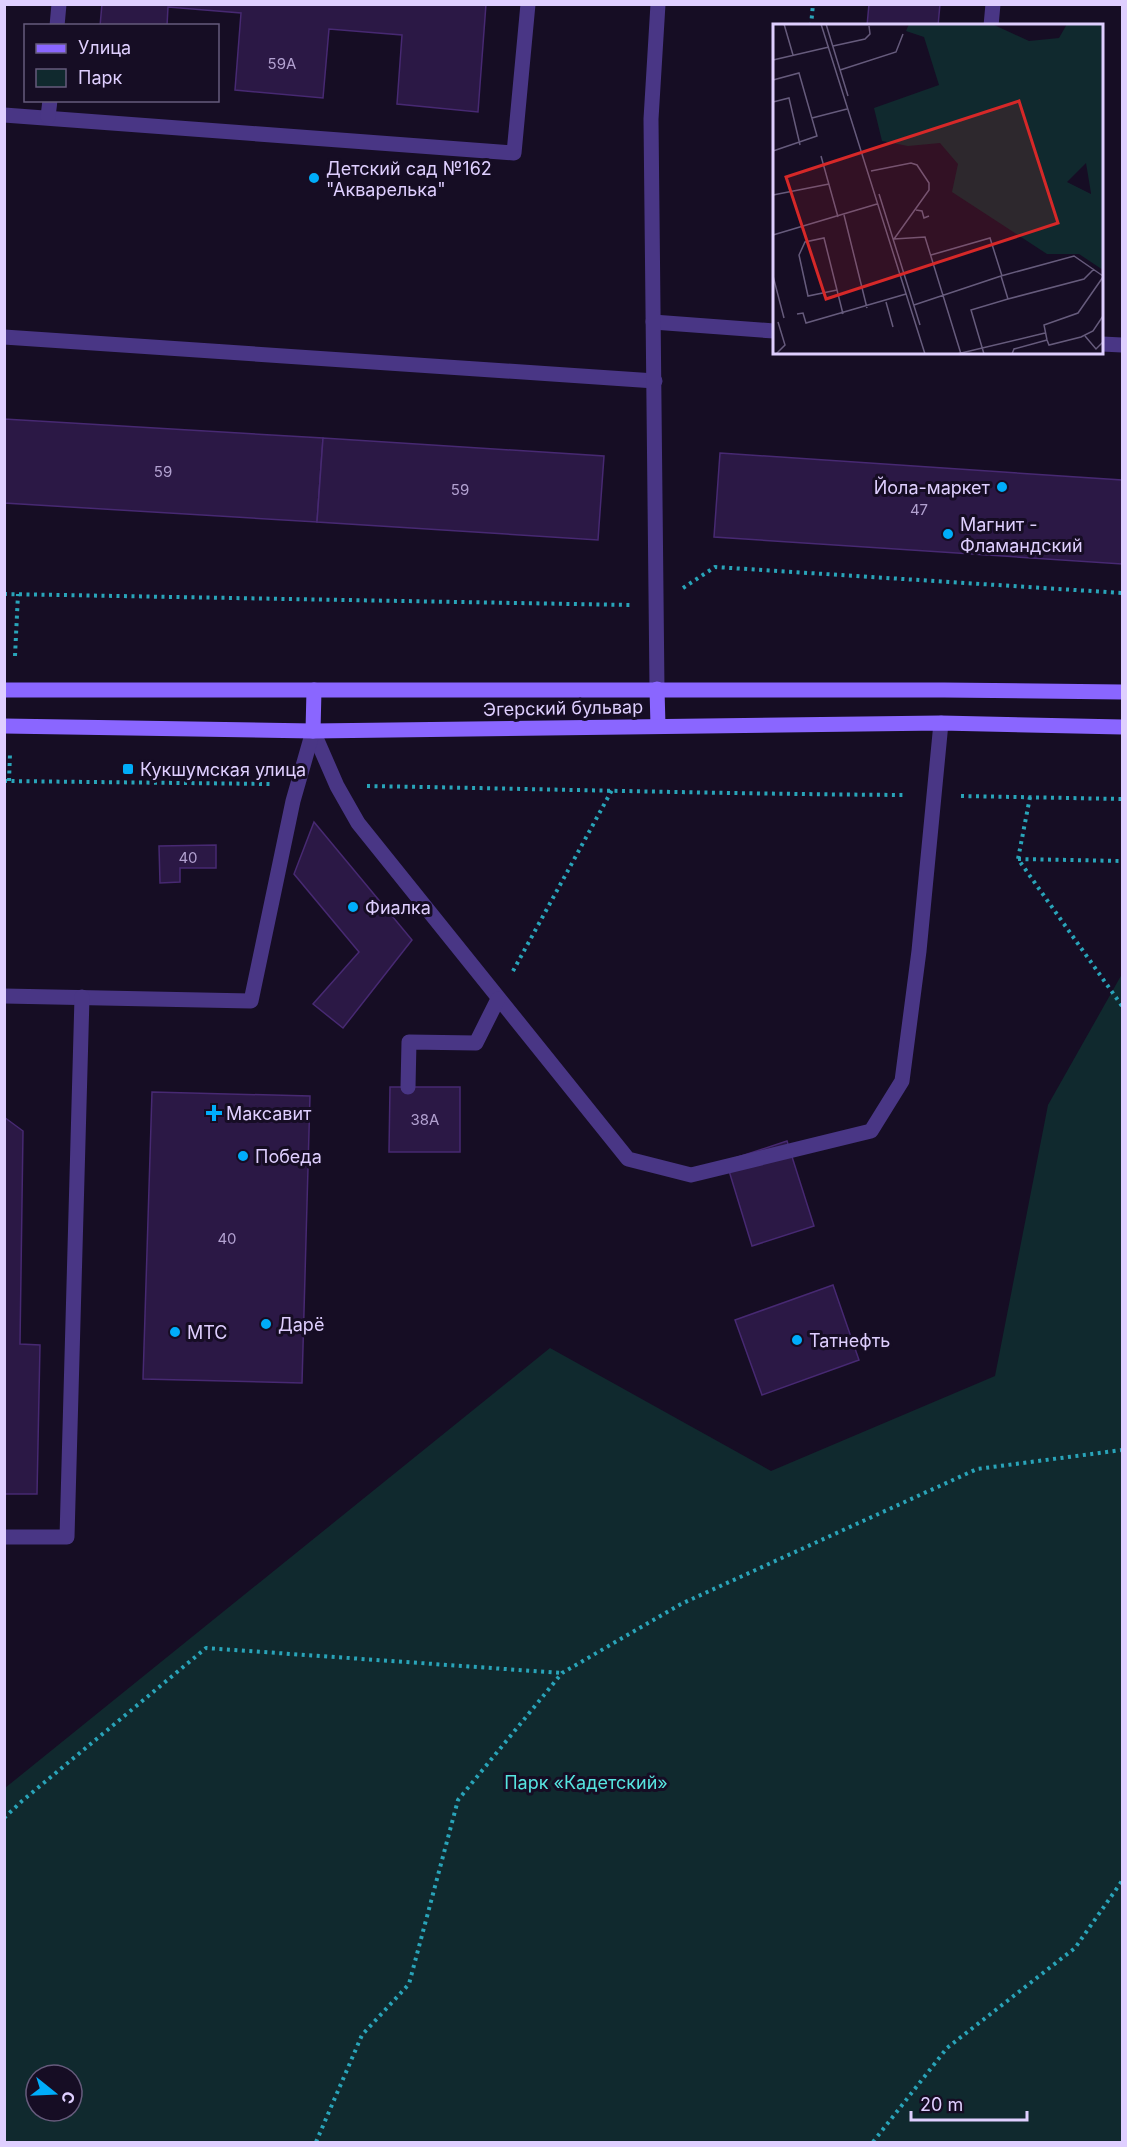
<svg xmlns="http://www.w3.org/2000/svg" width="1127" height="2147" viewBox="0 0 1127 2147" font-family="Inter,sans-serif">
<rect width="100%" height="100%" fill="#160d24"/>
<path fill="#10292e" fill-rule="evenodd" d="M1122,974V2142H5V1788L550,1348L771,1471L995,1376L1048,1105ZM36,2075H72V2111H36Z"/>
<g fill="#2b1845" stroke="#472972" stroke-width="1.5">
<polygon points="102,4 486,4 478,112 397,104 402,35 329,29 323,98 235,90 241,13 168,7 167,26 100,26"/>
<polygon points="869,4 940,4 938,26 867,26"/>
<polygon points="4,419 323,438 317,522 4,503"/>
<polygon points="323,438 604,456 598,540 317,522"/>
<polygon points="720,453 1122,480 1122,564 714,537"/>
<polygon points="314,822 412,940 343,1028 313,1004 359,952 294,874"/>
<polygon points="216,845 216,868 180,868 180,882 160,883 159,846"/>
<polygon points="390,1087 460,1087 460,1152 389,1152"/>
<polygon points="152,1092 310,1096 302,1383 143,1379"/>
<polygon points="4,1117 23,1131 20,1344 40,1345 37,1494 4,1494"/>
<polygon points="787,1141 814,1226 752,1246 726,1161"/>
<polygon points="833,1285 859,1360 762,1395 735,1320"/>
</g>
<g fill="none" stroke-linecap="round" stroke-linejoin="round">
<g stroke="#29a4b9" stroke-width="4" stroke-dasharray="3 4.5" stroke-linecap="butt">
<polyline points="811,26 813,4"/>
<polyline points="683,588 715,567 1122,593"/>
<polyline points="4,594 630,605"/>
<polyline points="15,656 18,594"/>
<polyline points="4,781 270,784"/>
<polyline points="9,781 10,754"/>
<path d="M367,786C547,789 726,794 906,795"/>
<polyline points="961,796 1122,799"/>
<polyline points="1030,797 1018,859 1122,1006"/>
<polyline points="1018,859 1122,861"/>
<polyline points="513,971 612,790"/>
<polyline points="4,1818 22,1801 206,1648 562,1673"/>
<polyline points="316,2142 362,2035 409,1984 458,1800 562,1673 681,1604 977,1469 1122,1450"/>
<polyline points="873,2142 947,2048 1075,1948 1122,1881"/>
</g>
<g stroke="#493685" stroke-width="15">
<polyline points="57,26 59,4"/>
<polyline points="991,26 993,4"/>
<polyline points="4,115 514,153 528,4"/>
<polyline points="48,117 50,100"/>
<polyline points="653,322 774,331"/>
<polyline points="4,337 655,381"/>
<polyline points="1102,344 1122,345"/>
<polyline points="657,689 651,119 658,4"/>
<polyline points="313,731 337,786 358,823 628,1159 691,1175 871,1131 902,1081 919,951 941,723"/>
<polyline points="4,996 251,1001 293,801 313,731"/>
<polyline points="408,1087 409,1042 476,1043 498,999"/>
<polyline points="4,1537 67,1537 82,997"/>
</g>
<g stroke="#8a66ff" stroke-width="15">
<polyline points="657,689 658,726"/>
<polyline points="4,690 944,690 1122,692"/>
<polyline points="4,726 313,731 941,723 1122,727"/>
<polyline points="313,731 314,690"/>
</g>
</g>
<g fill="#00adfa" stroke="#160d24" stroke-width="2">
<circle cx="314" cy="178" r="6"/>
<circle cx="1002" cy="487" r="6"/>
<circle cx="948" cy="534" r="6"/>
<rect x="122" y="763" width="12" height="12" rx="3"/>
<circle cx="353" cy="907" r="6"/>
<path d="M211 1104h6v6h6v6h-6v6h-6v-6h-6v-6h6z"/>
<circle cx="243" cy="1156" r="6"/>
<circle cx="266" cy="1324" r="6"/>
<circle cx="175" cy="1332" r="6"/>
<circle cx="797" cy="1340" r="6"/>
</g>
<g text-anchor="middle" dominant-baseline="central" stroke-width="6" stroke-linejoin="round" paint-order="stroke">
<g font-size="15" fill="#b2a1d0">
<text x="282" y="63">59А</text>
<text x="163" y="471">59</text>
<text x="460" y="489">59</text>
<text x="919" y="509">47</text>
<text x="188" y="857">40</text>
<text x="425" y="1119">38А</text>
<text x="227" y="1238">40</text>
</g>
<g font-size="18" fill="#dfcfff" stroke="#160d24" text-anchor="start">
<text x="326" y="168">Детский сад №162<tspan x="326" dy="21">"Акварелька"</tspan></text>
<text x="990" y="487" text-anchor="end">Йола-маркет</text>
<text x="960" y="524">Магнит -<tspan x="960" dy="21">Фламандский</tspan></text>
<text x="140" y="769">Кукшумская улица</text>
<text x="365" y="907">Фиалка</text>
<text x="226" y="1113">Максавит</text>
<text x="255" y="1156">Победа</text>
<text x="278" y="1324">Дарё</text>
<text x="187" y="1332">МТС</text>
<text x="809" y="1340">Татнефть</text>
</g>
<g font-size="18" fill="#dfcfff" stroke="#160d24">
<text transform="translate(563 708) rotate(-1)">Эгерский бульвар</text>
</g>
<g font-size="18" fill="#56e4df" stroke="#160d24">
<text x="586" y="1782">Парк «Кадетский»</text>
</g>
</g>
<g transform="translate(773 24)">
<rect width="330" height="330" fill="#160d24"/>
<path d="M136,0H219L256,17L286,14L294,0H330V246L306,230H274L179,168L185,140L167,119L135,122L109,117L101,84L166,61L151,13L133,7ZM313,139L318,169V170L294,158Z" fill="#10292e" fill-rule="evenodd"/>
<path fill="none" stroke="#665b7c" stroke-width="1.5" d="M11,0L20,31M48,0L152,330M53,0L75,72M60,22L92,15L97,10L96,2M0,36L56,23M67,46L123,28L130,10M0,56L26,49L44,112L0,127M0,78L16,74L27,121M39,94L74,85M48,132L65,193M98,147L138,139L144,141L156,159V166L121,215M106,170L147,301M0,171L56,160M143,186L149,187L151,194L156,192M71,191L94,284M0,211L104,180M121,215L152,213L188,330M158,231L217,214L229,252M0,252L11,294M228,252L301,232L330,252M330,253L305,289L271,301L274,316L276,321L308,313L320,307L330,292M64,266L35,272L26,231L32,218L51,214L70,290M235,275L311,255L321,245M113,278L120,303M141,281L228,252L235,275L198,286L211,330M24,290L30,289L33,299L133,270M312,312L323,325L330,318M3,330L12,321L5,298M184,330L272,309M239,330L241,325L274,316"/>
<path fill="#d62828" fill-opacity="0.15" stroke="#d62828" stroke-width="3" d="M246,77L285,199L53,275L13,153Z"/>
<rect width="330" height="330" fill="none" stroke="#dfcfff" stroke-width="3"/>
</g>
<rect width="1127" height="2147" fill="none" stroke="#dfcfff" stroke-width="12"/>
<rect x="24" y="24" width="195" height="78" fill="#160d24" stroke="#665b7c" stroke-width="1.5"/>
<rect x="36" y="44" width="30" height="9" fill="#8a66ff" stroke="#665b7c" stroke-width="1.5"/>
<text x="78" y="54" font-size="18" fill="#dfcfff">Улица</text>
<rect x="36" y="69" width="30" height="18" fill="#10292e" stroke="#665b7c" stroke-width="1.5"/>
<text x="78" y="84" font-size="18" fill="#dfcfff">Парк</text>
<g transform="translate(54 2093) rotate(108)"><circle r="28" fill="#160d24" stroke="#665b7c" stroke-width="1.5"/>
<path d="M0-4.5L10 22L0 15L-10 22Z" fill="#00adfa"/>
<text y="-9" font-size="16" font-weight="bold" text-anchor="middle" fill="#dfcfff">С</text>
</g>
<path d="M911 2111v9h116v-9" fill="none" stroke="#dfcfff" stroke-width="3"/>
<text x="920" y="2111" font-size="18" fill="#dfcfff" stroke="#160d24" stroke-width="4.5" paint-order="stroke">20 m</text>
</svg>
